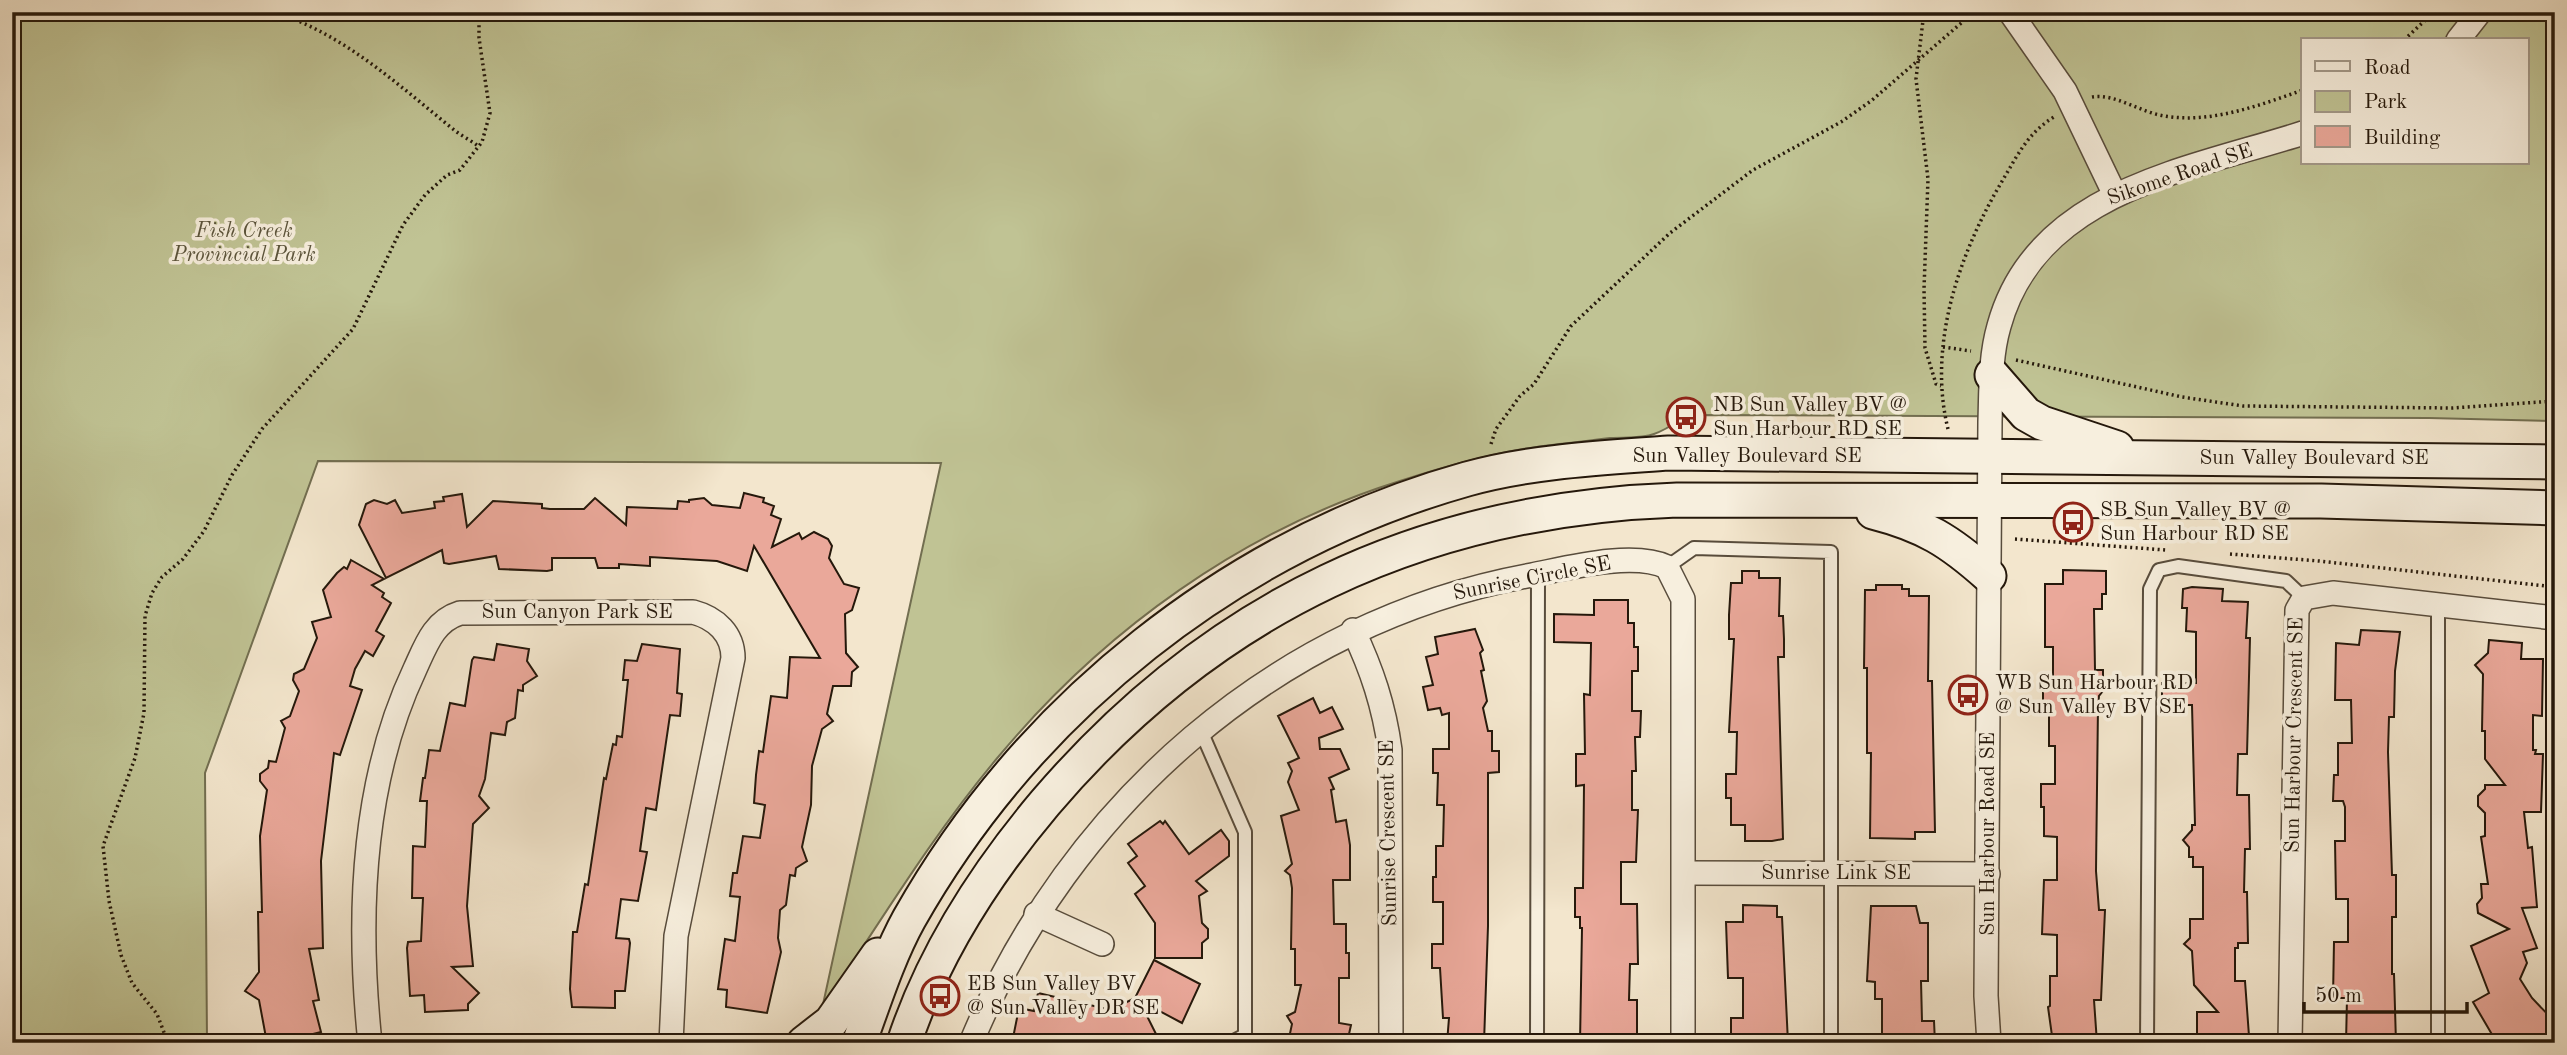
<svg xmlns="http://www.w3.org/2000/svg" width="2567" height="1055" viewBox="0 0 2567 1055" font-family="'Old Standard TT',serif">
<rect width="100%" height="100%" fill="#f3e6cd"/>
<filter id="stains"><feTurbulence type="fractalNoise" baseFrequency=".00286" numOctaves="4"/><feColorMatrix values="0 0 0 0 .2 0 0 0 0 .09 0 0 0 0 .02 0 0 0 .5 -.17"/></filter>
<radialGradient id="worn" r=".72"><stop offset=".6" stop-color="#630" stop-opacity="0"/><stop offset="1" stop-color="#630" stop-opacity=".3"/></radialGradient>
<path fill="#c0c394" stroke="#726e50" stroke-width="2" fill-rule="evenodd" d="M12,12H2555V421L2429,418L1688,415C1677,422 1666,430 1654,434C1642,439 1624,437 1610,438C1581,442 1551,444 1523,449C1481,456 1440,468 1400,481C1243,530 1104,630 999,756C933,834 879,924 822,1009L941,463L318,461L205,773L207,1043H12ZM2303,40H2527V163H2303Z"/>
<g fill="#eaa89a" stroke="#25180b" stroke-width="2">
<polygon points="744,493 764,498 763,502 774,506 771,515 781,519 772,547 799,533 802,539 814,532 828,539 832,546 829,558 844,584 859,588 852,610 845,614 846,653 858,667 852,672 851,686 833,686 827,714 833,721 822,729 812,766 811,805 802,847 807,861 796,868 795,876 790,875 786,905 780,910 778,938 781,952 767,1013 726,1007 727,990 718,989 725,939 735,941 740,897 730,896 733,873 737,873 743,836 760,838 765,805 754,803 756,775 759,751 763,752 771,696 787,698 790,657 820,658 754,546 747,571 717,561 650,557 650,566 619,564 619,568 598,568 595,558 552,558 552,570 547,571 499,569 496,556 449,564 444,563 442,550 386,578 359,525 366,504 374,500 387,504 395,500 402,513 435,508 434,502 444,501 443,497 462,494 467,527 493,501 542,504 542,508 550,509 584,509 595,498 626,525 627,507 677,509 678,501 689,502 689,500 704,498 712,505 740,508"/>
<polygon points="351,560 384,579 372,585 384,593 382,597 391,603 376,631 384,636 373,656 365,651 355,669 350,686 362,690 340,755 334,753 321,861 323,948 309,949 319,1000 313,1001 321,1032 313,1034 314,1038 308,1043 267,1043 259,1000 245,991 259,972 258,912 262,912 260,836 267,790 260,781 260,774 268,768 269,761 276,762 285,728 281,721 290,716 299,691 293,680 294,674 304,669 317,638 312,622 331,617 323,590 337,573 344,567 347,569"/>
<polygon points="2063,570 2106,571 2106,594 2102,594 2102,609 2094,609 2095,670 2103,670 2103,691 2099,696 2098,706 2096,871 2099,910 2105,910 2101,1000 2094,1000 2097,1043 2053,1043 2048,1007 2050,1006 2050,976 2057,976 2057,935 2042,934 2044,880 2057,880 2057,837 2044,836 2044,807 2041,807 2041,784 2055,784 2055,746 2049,746 2049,710 2043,710 2043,682 2053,682 2053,647 2045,647 2045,584 2063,584"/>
<polygon points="1742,571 1759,571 1759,578 1780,578 1779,616 1783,616 1784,639 1784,657 1778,657 1783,839 1772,841 1745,841 1745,825 1731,825 1731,798 1726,798 1726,774 1736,774 1737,732 1729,732 1734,639 1729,639 1729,615 1731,583 1742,583"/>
<polygon points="1876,585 1902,585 1902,589 1909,589 1909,596 1929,596 1928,681 1932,681 1935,832 1915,832 1915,839 1870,838 1871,753 1867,753 1867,668 1864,668 1865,590 1876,590"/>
<polygon points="2192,587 2223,589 2222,601 2248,602 2246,638 2250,638 2247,754 2238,754 2237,795 2249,795 2250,849 2245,849 2244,892 2247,892 2248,943 2238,943 2238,948 2235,948 2235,981 2245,981 2249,1036 2233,1036 2233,1041 2228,1043 2197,1043 2197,1012 2218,1012 2194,985 2192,951 2184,944 2190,938 2190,919 2203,919 2203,867 2193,867 2193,857 2189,857 2189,847 2183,840 2192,830 2192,825 2195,825 2192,705 2162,705 2162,683 2196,683 2196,632 2186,631 2187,608 2182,608 2183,589"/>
<polygon points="1594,600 1628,600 1628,623 1634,623 1634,647 1638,647 1638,671 1632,671 1632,711 1641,711 1640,737 1635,737 1636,771 1632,771 1632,810 1638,810 1636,862 1621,862 1621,904 1637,904 1638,964 1630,964 1629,1000 1637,1000 1637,1043 1580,1043 1582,928 1580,928 1580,917 1575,917 1575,888 1583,888 1584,785 1576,786 1576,754 1585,754 1584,694 1590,695 1591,643 1554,642 1554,614 1594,615"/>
<polygon points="1475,629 1483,650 1480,653 1484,670 1481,671 1487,701 1483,708 1488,731 1492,731 1492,751 1499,751 1499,772 1488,773 1488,926 1484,1043 1447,1043 1449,1018 1443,1018 1440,968 1432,968 1432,944 1443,944 1443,902 1433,902 1433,877 1436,877 1436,846 1443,846 1444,805 1437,805 1438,773 1433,773 1433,749 1449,749 1449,713 1442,715 1440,708 1428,710 1423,687 1433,685 1426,657 1438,654 1435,637"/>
<polygon points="2361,630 2400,632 2395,671 2394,717 2389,717 2388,752 2392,875 2396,875 2396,917 2392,917 2392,974 2394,974 2396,1043 2346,1043 2347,998 2333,998 2334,942 2348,942 2348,899 2336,899 2335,841 2345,841 2345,807 2343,801 2333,801 2334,775 2338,775 2338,743 2352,743 2351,700 2335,700 2336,643 2359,645"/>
<polygon points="2489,640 2522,643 2521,659 2543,659 2542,716 2533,715 2533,750 2536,750 2535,754 2543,754 2541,812 2524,812 2528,848 2532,847 2537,907 2522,908 2537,948 2523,952 2527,963 2520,979 2532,998 2555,1022 2555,1043 2497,1043 2473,1002 2489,993 2471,946 2509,929 2478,913 2477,904 2482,898 2481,884 2488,884 2481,837 2485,836 2485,813 2478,806 2478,796 2485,789 2485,785 2505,785 2485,759 2485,731 2482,731 2483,674 2475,665 2488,653"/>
<polygon points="497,644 529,649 527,661 537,676 523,685 523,691 518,690 515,718 507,722 505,735 491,733 485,779 479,796 489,808 473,824 467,906 473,966 452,967 479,993 468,1004 468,1010 425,1012 424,995 410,996 407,948 408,942 421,941 423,898 412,898 413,846 425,847 427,801 420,801 423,778 425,778 429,750 440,751 450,703 465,706 472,660 474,657 494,660"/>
<polygon points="642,644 680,649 677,693 682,694 680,716 670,715 656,810 646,808 640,851 647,852 638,901 621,899 616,938 629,939 630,943 625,991 615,991 615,1008 572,1007 570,989 573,932 577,932 585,884 588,885 604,778 606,779 613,744 616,745 617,736 622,737 628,680 623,680 625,660 637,661"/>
<polygon points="1313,698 1320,713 1332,707 1343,729 1319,738 1320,749 1340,749 1349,769 1329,778 1334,789 1331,790 1336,822 1346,820 1350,845 1350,880 1333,880 1334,924 1346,924 1346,953 1349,953 1349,978 1339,978 1339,1023 1351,1025 1347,1043 1288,1043 1292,1024 1287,1016 1295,1012 1301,985 1295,985 1295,949 1291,949 1292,888 1290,875 1285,871 1292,864 1281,816 1299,810 1288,782 1292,771 1288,763 1299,758 1278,716"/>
<polygon points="1160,821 1163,824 1165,821 1189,854 1221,830 1229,841 1229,856 1196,881 1207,891 1199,896 1202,923 1208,929 1208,938 1202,943 1202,958 1155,958 1155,923 1135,894 1145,886 1128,863 1137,856 1128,844"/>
<polygon points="1743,905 1777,906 1777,917 1782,917 1788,1043 1731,1043 1731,1018 1743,1018 1743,978 1728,978 1726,922 1743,922"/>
<polygon points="1871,906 1916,906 1920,923 1928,923 1928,981 1921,981 1922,1021 1934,1021 1935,1043 1882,1043 1882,999 1875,999 1875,982 1867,981"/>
<polygon points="1154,960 1200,984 1182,1023 1139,1000 1158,1038 1147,1043 1012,1043 1019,1008 1034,1011 1038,993 1111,1010 1135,998"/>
</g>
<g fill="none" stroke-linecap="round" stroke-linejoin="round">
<defs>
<g id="lane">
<polyline points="1667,567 1694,548 1831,552 1831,1043"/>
<polyline points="2438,604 2438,1043"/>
<polyline points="1201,731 1245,832 1245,1035 1230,1043"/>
<polyline points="1537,1043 1538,573"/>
<polyline points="2147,1043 2150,589 2159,570 2178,566 2286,581 2304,598"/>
</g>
<g id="street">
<polyline points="2010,12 2065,91 2115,195"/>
<polyline points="2458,40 2480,12"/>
<path d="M1353,630C1372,670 1384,706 1390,750L1391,1043"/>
<polyline points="1684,873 1988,874"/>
<polyline points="1036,914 1102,944"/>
<path d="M370,1043C357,919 361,783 415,669C426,645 434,621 460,613L693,612C716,618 733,634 733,658L676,936L671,1043"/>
<path d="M971,1043C1069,806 1277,621 1532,575C1568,568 1633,551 1667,567L1683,599V1043"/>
<path d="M1989,1043L1986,996L1990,422C1991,390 1990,357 1999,326C2036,191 2188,170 2303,133"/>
<polyline points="2290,1043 2297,610 2304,598 2333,593 2555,618"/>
</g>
<g id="secondary">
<polyline points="1992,375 2026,414 2042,423 2117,448"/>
<path d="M1873,512C1924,525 1950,541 1989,576"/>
<polyline points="804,1043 831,1022 878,955"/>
<path d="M859,1043C874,1002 888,957 909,919C1029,707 1232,545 1467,479C1532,461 1602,458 1669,453L2555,462"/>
<path d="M904,1043C933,955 986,873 1045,803C1212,607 1421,509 1677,500L2321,501L2555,508"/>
</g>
</defs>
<use href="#lane" stroke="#584c3c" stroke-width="16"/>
<use href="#street" stroke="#584c3c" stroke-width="26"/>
<use href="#secondary" stroke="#25180b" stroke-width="37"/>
<g stroke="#25180b" stroke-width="3.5" stroke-dasharray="2 3.5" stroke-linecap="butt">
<path d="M274,12C344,34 397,84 453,129C461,136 471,140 479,147"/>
<polyline points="1924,12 1916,79 1928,179 1924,289 1925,348 1936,384 1941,386"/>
<polyline points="2404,40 2434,12"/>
<path d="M2092,97C2115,93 2141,113 2165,116C2211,124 2260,105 2303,90"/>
<polyline points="1943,347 1971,351"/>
<polyline points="2016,360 2182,397 2243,406 2453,408 2555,401"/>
<path d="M1948,429C1927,344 1960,251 2004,178C2018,154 2029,132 2054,117"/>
<polyline points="1491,444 1496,429 1520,396 1534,384 1571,326 1670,233 1753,170 1841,122 1871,101 1974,12"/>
<polyline points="2015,539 2166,550"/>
<polyline points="2230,554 2319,561 2555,587"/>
<polyline points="168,1043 157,1014 132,983 121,955 109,901 103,846 135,758 144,713 145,616 152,593 162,577 183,559 204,531 232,475 262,429 353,329 403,225 425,195 447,175 460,170 482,142 490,113 479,38 479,12"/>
</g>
<use href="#lane" stroke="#f7efde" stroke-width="12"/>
<use href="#street" stroke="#f7efde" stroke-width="23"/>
<use href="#secondary" stroke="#f7efde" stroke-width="33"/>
</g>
<defs>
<symbol id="bus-ring" viewBox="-11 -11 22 22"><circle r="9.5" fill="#f7efde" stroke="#8f2418" stroke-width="1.5"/><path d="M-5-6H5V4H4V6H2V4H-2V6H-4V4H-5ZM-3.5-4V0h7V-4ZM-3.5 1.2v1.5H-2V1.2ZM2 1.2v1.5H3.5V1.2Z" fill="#8f2418"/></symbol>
</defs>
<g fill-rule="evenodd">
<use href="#bus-ring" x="1664" y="395" width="44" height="44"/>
<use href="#bus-ring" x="2051" y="500" width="44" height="44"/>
<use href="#bus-ring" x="1946" y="673" width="44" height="44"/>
<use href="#bus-ring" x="918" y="974" width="44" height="44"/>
</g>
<g text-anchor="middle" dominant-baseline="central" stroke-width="7" stroke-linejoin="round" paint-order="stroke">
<g font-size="21" fill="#25180b" stroke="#f7efde">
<text transform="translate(2180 175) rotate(-19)">Sikome Road SE</text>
<text x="1747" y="456">Sun Valley Boulevard SE</text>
<text x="2314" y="458">Sun Valley Boulevard SE</text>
<text transform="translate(1532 579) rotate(-11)">Sunrise Circle SE</text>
<text x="577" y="612">Sun Canyon Park SE</text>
<text transform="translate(2295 735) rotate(-89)">Sun Harbour Crescent SE</text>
<text transform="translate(1389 833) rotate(-91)">Sunrise Crescent SE</text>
<text transform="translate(1988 834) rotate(-90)">Sun Harbour Road SE</text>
<text x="1836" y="873">Sunrise Link SE</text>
</g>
<g font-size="21" font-style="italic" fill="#5b543b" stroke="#f7efde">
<text x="244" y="231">Fish Creek<tspan x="244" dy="24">Provincial Park</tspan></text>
</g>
<g font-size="21" fill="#25180b" stroke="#f7efde" text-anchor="start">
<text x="1713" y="405">NB Sun Valley BV @<tspan x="1713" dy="24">Sun Harbour RD SE</tspan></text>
<text x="2100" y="510">SB Sun Valley BV @<tspan x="2100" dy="24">Sun Harbour RD SE</tspan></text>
<text x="1995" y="683">WB Sun Harbour RD<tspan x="1995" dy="24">@ Sun Valley BV SE</tspan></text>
<text x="967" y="984">EB Sun Valley BV<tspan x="967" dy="24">@ Sun Valley DR SE</tspan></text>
</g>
</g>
<rect width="2567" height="1055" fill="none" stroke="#f3e6cd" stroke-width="42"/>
<rect x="14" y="14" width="2539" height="1027" fill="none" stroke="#25180b" stroke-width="3.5"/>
<rect x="21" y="21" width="2525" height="1013" fill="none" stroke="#25180b" stroke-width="2"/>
<rect x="2301" y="38" width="228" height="126" fill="#f7efde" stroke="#a3998a" stroke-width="2"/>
<rect x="2315" y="61" width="35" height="10" fill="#f7efde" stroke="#a3998a" stroke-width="2"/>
<text x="2364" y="74" font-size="21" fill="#25180b">Road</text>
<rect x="2315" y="91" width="35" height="21" fill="#c0c394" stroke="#a3998a" stroke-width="2"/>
<text x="2364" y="108" font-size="21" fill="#25180b">Park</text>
<rect x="2315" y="126" width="35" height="21" fill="#eaa89a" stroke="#a3998a" stroke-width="2"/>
<text x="2364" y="144" font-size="21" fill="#25180b">Building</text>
<path d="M2304 1002v10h163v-10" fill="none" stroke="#25180b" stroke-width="3.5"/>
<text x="2315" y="1002" font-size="21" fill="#25180b" stroke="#f7efde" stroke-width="5" paint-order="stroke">50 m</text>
<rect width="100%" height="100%" filter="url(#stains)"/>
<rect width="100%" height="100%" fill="url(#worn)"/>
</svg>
